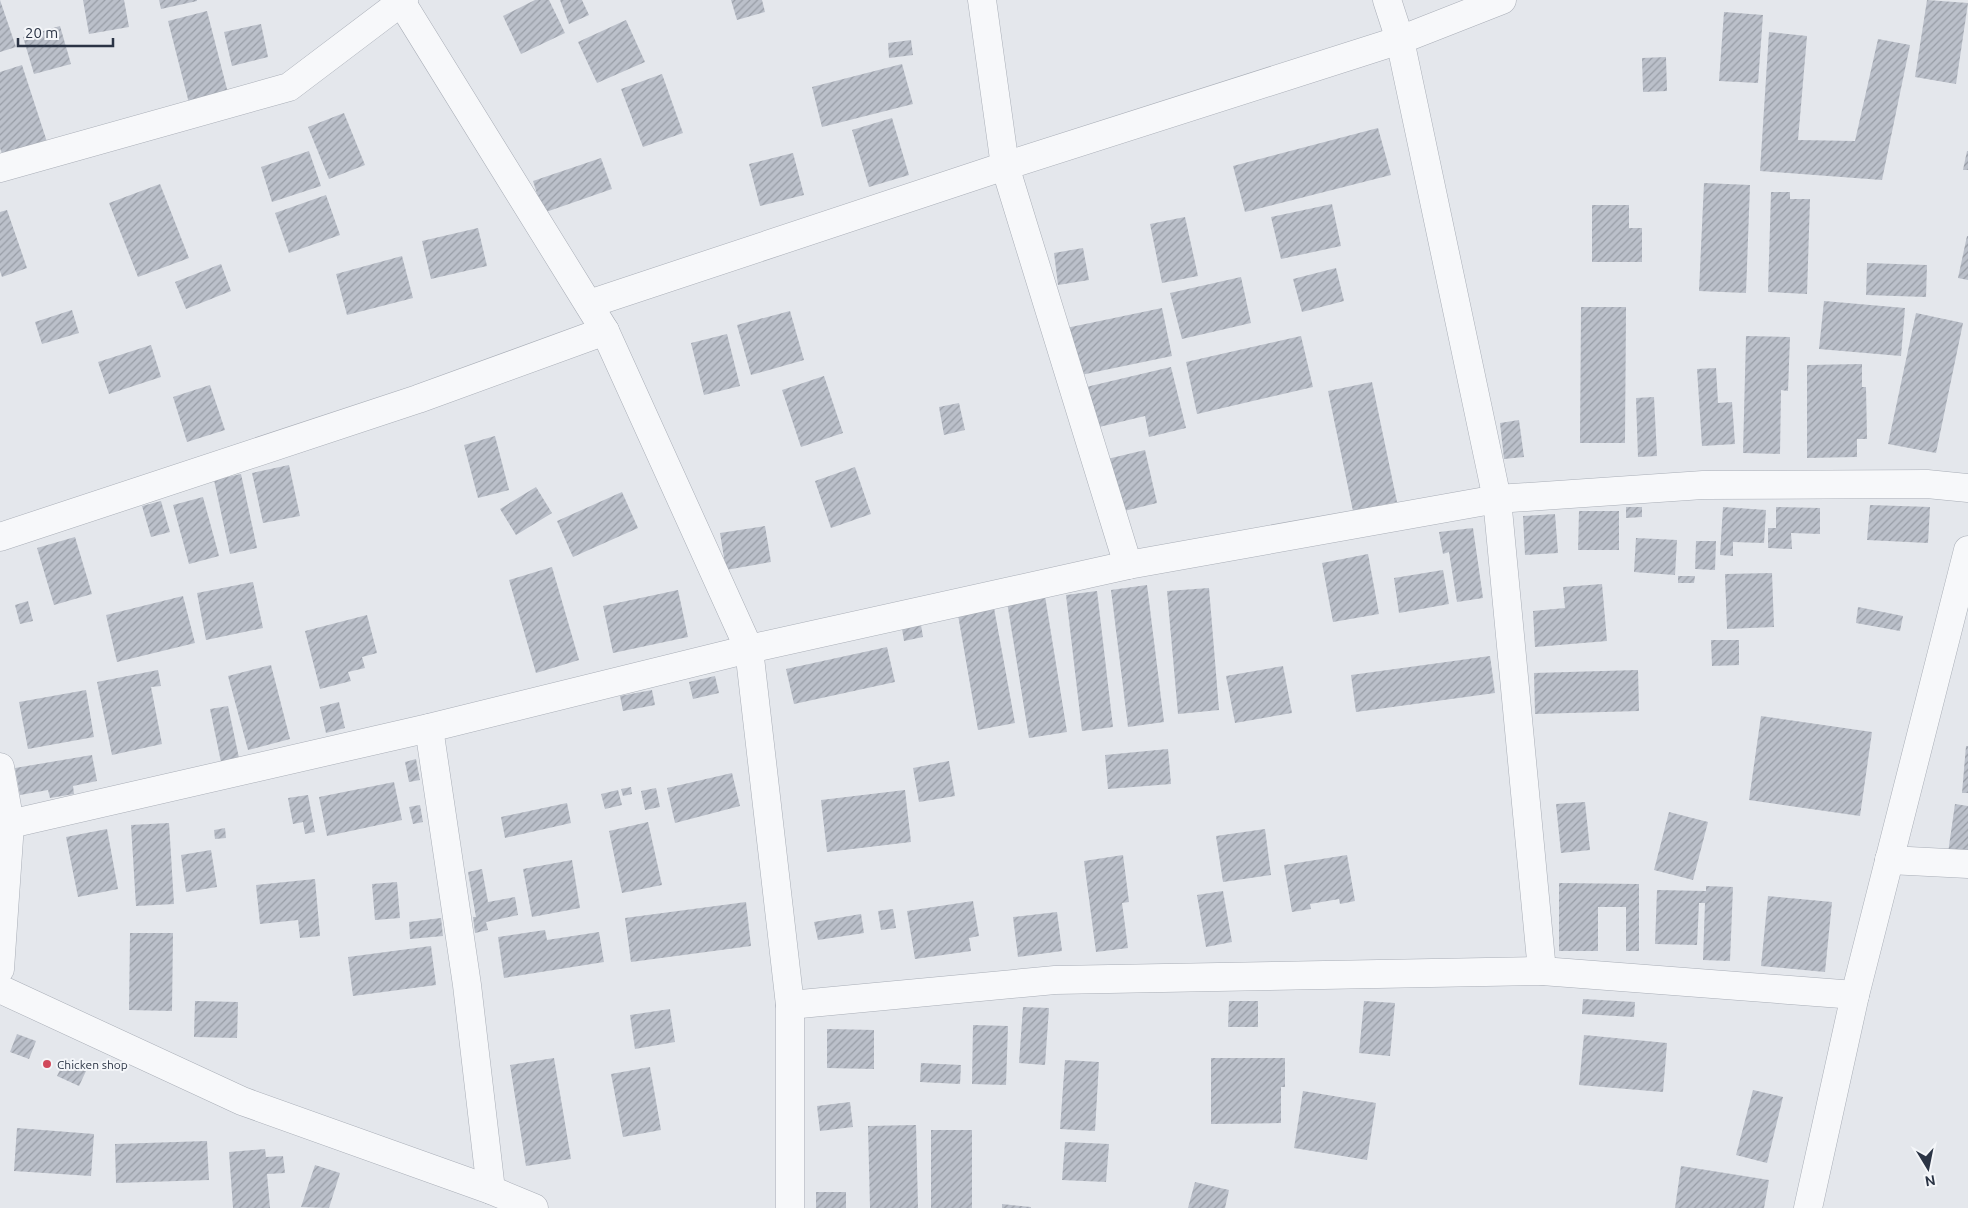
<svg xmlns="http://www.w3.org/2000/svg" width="1968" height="1208" viewBox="0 0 1968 1208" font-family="Ubuntu,sans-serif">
<defs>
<pattern id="building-hatch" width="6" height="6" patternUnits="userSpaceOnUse" patternTransform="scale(1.25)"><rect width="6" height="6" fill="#bbc0ca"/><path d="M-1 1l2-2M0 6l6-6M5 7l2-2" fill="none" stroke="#989da6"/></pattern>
</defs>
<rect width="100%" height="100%" fill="#e4e7ec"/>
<g fill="url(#building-hatch)">
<polygon points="0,0 16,47 0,52"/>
<polygon points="83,0 124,0 129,27 89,34"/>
<polygon points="159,0 197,0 197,1 161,9"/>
<polygon points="535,0 549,0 565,33 521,54 503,16"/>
<polygon points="560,0 582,0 589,15 569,24"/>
<polygon points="731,0 762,0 765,12 737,20"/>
<polygon points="1927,0 1968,3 1956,84 1915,77"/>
<polygon points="207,11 229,97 190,107 168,21"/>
<polygon points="1724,12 1763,15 1758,83 1719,81"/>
<polygon points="626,20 645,62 597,83 578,42"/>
<polygon points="261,24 268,57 232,66 224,32"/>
<polygon points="60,26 71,64 34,74 23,37"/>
<polygon points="1769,32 1807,36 1798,140 1855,141 1878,39 1910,45 1882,180 1760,171"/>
<polygon points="911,40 913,55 889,58 888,43"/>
<polygon points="1666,57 1667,91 1643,92 1642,58"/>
<polygon points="902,64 913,104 822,127 812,87"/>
<polygon points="22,65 49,148 5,162 0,148 0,72"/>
<polygon points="662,74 683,133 643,147 621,89"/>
<polygon points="344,113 365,165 329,179 308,127"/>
<polygon points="892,118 909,175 869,187 852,130"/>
<polygon points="1378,128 1391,175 1245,212 1233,166"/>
<polygon points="309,151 321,186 272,202 261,167"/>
<polygon points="1967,151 1968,151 1968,170 1963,170"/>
<polygon points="793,153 804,195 760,206 749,164"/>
<polygon points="601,158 612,189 543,213 533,181"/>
<polygon points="1704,183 1750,185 1746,293 1699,291"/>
<polygon points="160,184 189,258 138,277 109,203"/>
<polygon points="1771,192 1790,192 1790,199 1810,199 1807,294 1768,292"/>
<polygon points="326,195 340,235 289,253 275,213"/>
<polygon points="1332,204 1341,246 1281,259 1271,217"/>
<polygon points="1592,205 1629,205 1629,228 1642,228 1642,262 1592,262"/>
<polygon points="7,210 27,268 2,277 0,271 0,212"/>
<polygon points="1185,217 1198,276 1162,283 1150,224"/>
<polygon points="478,228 487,266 431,279 422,241"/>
<polygon points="1967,236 1968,236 1968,280 1958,278"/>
<polygon points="1083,248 1089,280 1058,285 1054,253"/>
<polygon points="402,256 413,298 347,315 336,274"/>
<polygon points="1867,263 1927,265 1926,297 1866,295"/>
<polygon points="221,264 231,291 186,309 175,282"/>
<polygon points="1336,268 1344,301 1302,312 1293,279"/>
<polygon points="1241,277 1251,323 1182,339 1170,293"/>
<polygon points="1824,301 1905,308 1901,356 1819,349"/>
<polygon points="1581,307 1626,307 1625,443 1580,443"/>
<polygon points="1162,308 1172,356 1076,376 1066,328"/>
<polygon points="72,310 79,333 42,344 35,322"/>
<polygon points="790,311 804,360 751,375 737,325"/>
<polygon points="1916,313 1963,323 1936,453 1888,444"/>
<polygon points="727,334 740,386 704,395 691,343"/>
<polygon points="1301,336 1313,387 1197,414 1186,362"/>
<polygon points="1746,336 1790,337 1788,391 1781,390 1780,454 1743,453"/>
<polygon points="151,345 161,377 109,394 98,362"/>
<polygon points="1862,364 1862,387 1866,387 1867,439 1857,439 1857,457 1807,458 1807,365"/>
<polygon points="1171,367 1186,428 1149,437 1145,416 1095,428 1086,387"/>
<polygon points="1716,368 1718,403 1732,402 1735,444 1702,446 1697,369"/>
<polygon points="824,376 843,433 801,447 782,390"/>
<polygon points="1372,382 1397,502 1353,511 1328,391"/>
<polygon points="210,385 225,430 187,442 173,397"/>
<polygon points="1654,397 1657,456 1638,457 1636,398"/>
<polygon points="959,403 965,430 944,435 939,407"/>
<polygon points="1519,420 1524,457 1504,459 1500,423"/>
<polygon points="495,436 509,490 478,498 464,445"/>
<polygon points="1145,450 1157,503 1116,513 1103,460"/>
<polygon points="289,465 300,516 263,523 252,473"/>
<polygon points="855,467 871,514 831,528 815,481"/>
<polygon points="241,474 257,548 230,554 214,480"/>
<polygon points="536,487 552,513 516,535 500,509"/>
<polygon points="622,492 638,528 573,557 557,521"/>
<polygon points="203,497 219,556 189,564 173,505"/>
<polygon points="161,501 170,532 151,537 142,506"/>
<polygon points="1870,505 1930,507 1928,543 1867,540"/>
<polygon points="1626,507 1642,507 1642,517 1626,518"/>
<polygon points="1723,507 1766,510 1764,543 1733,542 1733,556 1720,555"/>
<polygon points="1776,507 1820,508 1820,534 1791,533 1792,549 1768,548 1768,528 1776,528"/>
<polygon points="1579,511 1619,511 1619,550 1578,550"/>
<polygon points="1555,514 1558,553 1525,555 1523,516"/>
<polygon points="765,526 771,562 726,570 720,533"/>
<polygon points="1473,528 1483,598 1457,602 1449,552 1443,554 1439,532"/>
<polygon points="75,537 92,594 54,605 37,548"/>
<polygon points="1636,538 1677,540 1675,575 1634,572"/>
<polygon points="1696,541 1716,541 1715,570 1695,569"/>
<polygon points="1368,554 1379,614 1333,622 1322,563"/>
<polygon points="552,567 579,660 536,673 509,580"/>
<polygon points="1443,570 1449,604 1399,613 1394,578"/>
<polygon points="1772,573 1774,627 1727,629 1725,574"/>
<polygon points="1678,576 1695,576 1694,583 1678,583"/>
<polygon points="253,582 263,628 206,640 197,593"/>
<polygon points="1602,584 1607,641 1535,647 1533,611 1565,608 1563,587"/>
<polygon points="1147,585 1164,722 1128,727 1111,590"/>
<polygon points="1209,588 1219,710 1178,714 1167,591"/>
<polygon points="678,590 688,637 613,653 603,606"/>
<polygon points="1097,591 1113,727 1082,731 1066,595"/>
<polygon points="183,596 195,643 117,662 106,615"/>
<polygon points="1045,596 1067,732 1029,738 1007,602"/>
<polygon points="28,601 33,621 20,624 15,605"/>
<polygon points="1858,607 1903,616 1900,631 1856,623"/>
<polygon points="994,608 1015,723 978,730 958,615"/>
<polygon points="367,615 377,653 362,657 365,668 348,672 351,681 320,689 305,631"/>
<polygon points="920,619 923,637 904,641 901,623"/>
<polygon points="1711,640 1739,640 1739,665 1712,666"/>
<polygon points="887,647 895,682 794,704 786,669"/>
<polygon points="1490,656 1495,693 1356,712 1351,675"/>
<polygon points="271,665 290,739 248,750 228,676"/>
<polygon points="1283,666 1292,713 1235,723 1226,676"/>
<polygon points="158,670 161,686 151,687 162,744 112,755 97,682"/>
<polygon points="1638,670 1639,711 1535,714 1534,673"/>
<polygon points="715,676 719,693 693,699 689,682"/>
<polygon points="86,690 94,737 28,749 19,702"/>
<polygon points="652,690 655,705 623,711 620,696"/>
<polygon points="339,702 345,728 326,733 320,707"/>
<polygon points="228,706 239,758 221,762 210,709"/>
<polygon points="1761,716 1872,732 1860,816 1749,800"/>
<polygon points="1966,746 1968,746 1968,793 1962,793"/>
<polygon points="1168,749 1171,784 1108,789 1105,755"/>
<polygon points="92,755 97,781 73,786 74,794 50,798 48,790 20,795 15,768"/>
<polygon points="416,759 420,780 409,782 405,762"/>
<polygon points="949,761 955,796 919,802 913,768"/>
<polygon points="732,773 740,806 675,823 667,788"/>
<polygon points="394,782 402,820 327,836 319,797"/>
<polygon points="631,787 632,794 623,796 621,789"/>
<polygon points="656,788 660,807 645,810 641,791"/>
<polygon points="618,790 622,805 605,809 601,794"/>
<polygon points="905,790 911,842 827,852 821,800"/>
<polygon points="308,795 315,832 305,834 303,822 293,824 288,798"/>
<polygon points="1585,802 1590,850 1561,853 1556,804"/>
<polygon points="567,803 571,823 505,838 501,817"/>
<polygon points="1955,804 1968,806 1968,855 1948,853"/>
<polygon points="420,805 423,822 413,824 409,807"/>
<polygon points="1669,812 1708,822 1693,880 1654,870"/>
<polygon points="648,822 662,885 622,893 609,831"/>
<polygon points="169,823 174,904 136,906 131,825"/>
<polygon points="225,828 226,838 215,839 214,830"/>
<polygon points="107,829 118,889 78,897 66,837"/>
<polygon points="1265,829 1271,875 1223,882 1216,836"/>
<polygon points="211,850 217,887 186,892 181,855"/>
<polygon points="1123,855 1129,902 1122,903 1128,948 1096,952 1084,861"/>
<polygon points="1347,855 1355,901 1340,904 1339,899 1310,904 1311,909 1292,912 1284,865"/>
<polygon points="572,860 580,908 532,917 523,869"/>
<polygon points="482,869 488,902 515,897 518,915 486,922 488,930 475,933 473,917 476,917 468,872"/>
<polygon points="315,879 320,936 300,938 298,920 260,924 256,885"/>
<polygon points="397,882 400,918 375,920 372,884"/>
<polygon points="1559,883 1639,884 1639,951 1626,951 1626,907 1598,907 1598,951 1559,951"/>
<polygon points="1706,886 1733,887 1730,961 1703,960 1705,903 1699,903 1697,945 1655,944 1657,890 1706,891"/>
<polygon points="1223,891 1232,942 1206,947 1197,895"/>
<polygon points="1768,896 1832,902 1825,972 1761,966"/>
<polygon points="973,901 979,936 969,938 971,951 915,959 907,911"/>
<polygon points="746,902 751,946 631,962 625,918"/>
<polygon points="893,909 896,928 881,930 878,911"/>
<polygon points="1057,912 1062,951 1018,957 1013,917"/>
<polygon points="861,914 864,933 818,940 814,922"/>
<polygon points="441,918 443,936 410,939 409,922"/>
<polygon points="545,930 547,940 599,932 604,962 504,978 498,937"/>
<polygon points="130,933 173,933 172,1011 129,1010"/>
<polygon points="431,946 436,985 353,996 348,957"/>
<polygon points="1583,999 1635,1002 1634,1017 1582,1014"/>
<polygon points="195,1001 238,1002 237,1038 194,1037"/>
<polygon points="1229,1001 1258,1001 1258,1027 1228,1027"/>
<polygon points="1364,1001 1395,1003 1390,1056 1359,1053"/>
<polygon points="1023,1007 1049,1008 1045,1065 1019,1063"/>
<polygon points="670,1009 675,1042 635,1049 630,1015"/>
<polygon points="973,1025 1008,1026 1006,1085 972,1084"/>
<polygon points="827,1029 874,1030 874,1069 827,1068"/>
<polygon points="17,1034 36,1041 29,1059 10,1052"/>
<polygon points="1584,1035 1667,1043 1663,1092 1579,1085"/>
<polygon points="554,1058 571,1159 526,1166 510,1065"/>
<polygon points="1211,1058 1285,1058 1285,1087 1281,1087 1281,1123 1211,1124"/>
<polygon points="65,1059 87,1069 79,1086 57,1076"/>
<polygon points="1065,1060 1099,1062 1095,1131 1060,1129"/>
<polygon points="921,1063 961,1065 960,1084 920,1082"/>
<polygon points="650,1067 661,1130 623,1137 611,1074"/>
<polygon points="1753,1090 1783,1097 1767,1163 1736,1155"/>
<polygon points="1303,1091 1376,1103 1367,1160 1294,1148"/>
<polygon points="850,1102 853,1127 820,1131 817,1106"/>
<polygon points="916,1125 918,1208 870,1208 868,1126"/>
<polygon points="17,1128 94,1134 91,1176 14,1171"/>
<rect x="931" y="1130" width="41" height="78"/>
<polygon points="207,1141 209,1180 116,1183 115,1144"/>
<polygon points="1065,1142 1109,1144 1106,1182 1062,1180"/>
<polygon points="265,1149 266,1157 283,1156 285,1173 267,1174 270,1208 233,1208 229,1152"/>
<polygon points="315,1165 340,1173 329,1208 301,1207"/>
<polygon points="1681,1166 1769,1180 1764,1208 1675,1208"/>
<polygon points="1195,1182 1229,1190 1225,1208 1188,1208"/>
<rect x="816" y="1192" width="30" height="16"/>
<polygon points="1002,1204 1031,1207 1031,1208 1002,1208"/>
</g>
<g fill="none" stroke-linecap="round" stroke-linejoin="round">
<defs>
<g id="minor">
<polyline points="400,0 605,331 749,649 790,1005 790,1208"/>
<polyline points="982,0 1005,166 1128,565"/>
<polyline points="1387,0 1400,40 1497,499 1542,971"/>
<polyline points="0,168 289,87 404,0"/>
<polyline points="589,304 1005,166 1400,40 1502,0"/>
<polyline points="0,537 418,399 605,331"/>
<polyline points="429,728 467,985 491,1190"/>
<polyline points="0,767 10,824 0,969"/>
<polyline points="10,824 429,728 749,649 1128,565 1497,499 1703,485 1927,484 1968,488"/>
<polyline points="1889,860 1968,864"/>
<polyline points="0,989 242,1101 491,1190 534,1208"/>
<polyline points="790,1005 1055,980 1542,971 1855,995"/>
<polyline points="1808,1208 1855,995 1968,550"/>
</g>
</defs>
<use href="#minor" stroke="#a9aeb7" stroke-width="29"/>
<use href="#minor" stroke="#f7f8fa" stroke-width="28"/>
</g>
<circle fill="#d1495b" stroke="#f4f6f9" stroke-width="2" cx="47" cy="1064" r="5"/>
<g text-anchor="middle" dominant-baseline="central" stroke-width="4" stroke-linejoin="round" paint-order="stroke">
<g font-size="12" fill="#2b3445" stroke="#f4f6f9" text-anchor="start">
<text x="57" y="1064">Chicken shop</text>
</g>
</g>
<g transform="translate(1928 1168) rotate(170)" stroke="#f4f6f9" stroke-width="4" paint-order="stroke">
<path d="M0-4L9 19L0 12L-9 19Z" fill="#2b3445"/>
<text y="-8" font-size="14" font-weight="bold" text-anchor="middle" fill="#2b3445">N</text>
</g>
<path d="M18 38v8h95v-8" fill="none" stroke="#2b3445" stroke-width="2.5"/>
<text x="25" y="38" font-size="15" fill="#2b3445" stroke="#f4f6f9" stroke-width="4" paint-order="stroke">20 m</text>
</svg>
